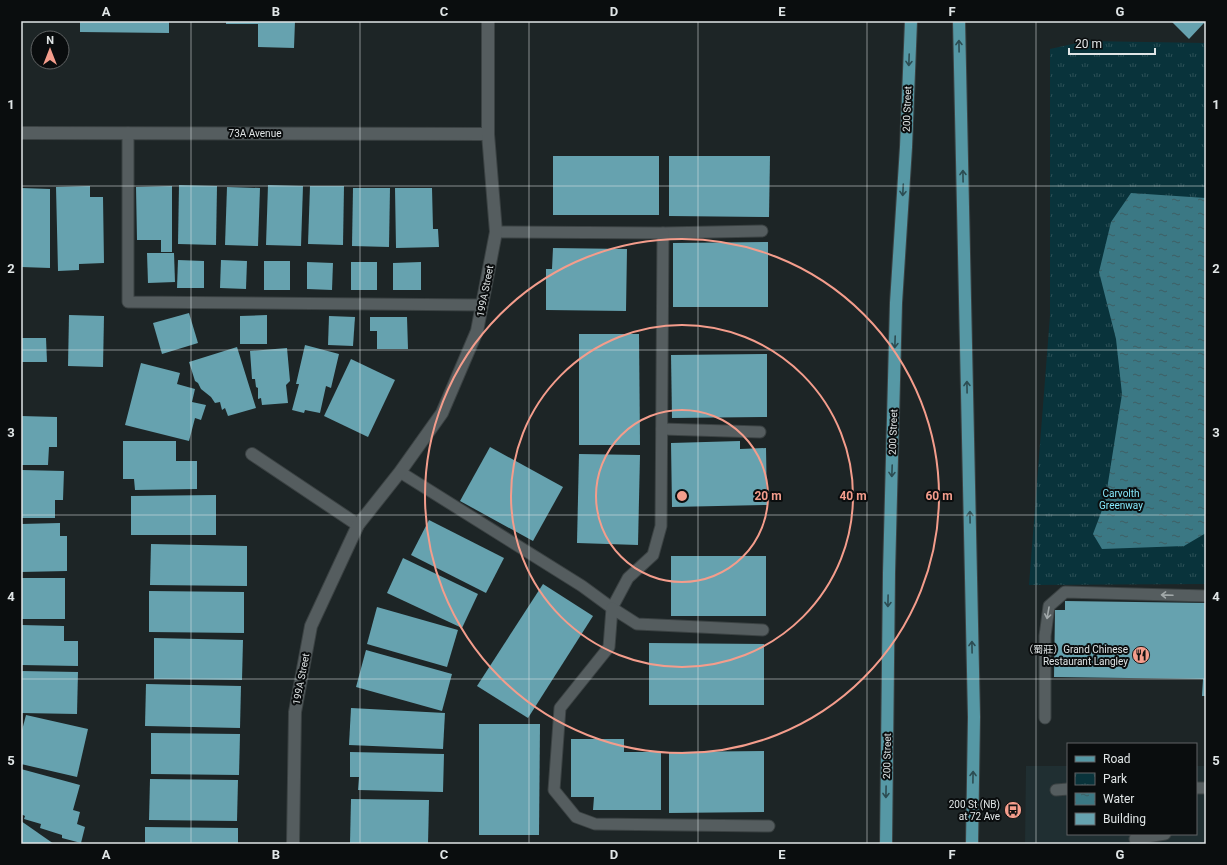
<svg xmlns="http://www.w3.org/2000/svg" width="1227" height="865" viewBox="0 0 1227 865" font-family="Roboto,'Noto Sans SC',sans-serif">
<defs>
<pattern id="park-tufts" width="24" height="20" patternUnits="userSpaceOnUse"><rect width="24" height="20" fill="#09333b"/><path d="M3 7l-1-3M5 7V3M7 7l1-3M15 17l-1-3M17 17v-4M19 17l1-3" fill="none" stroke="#2d5057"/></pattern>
<pattern id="water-ripples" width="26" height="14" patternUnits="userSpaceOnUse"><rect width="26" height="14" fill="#3b7884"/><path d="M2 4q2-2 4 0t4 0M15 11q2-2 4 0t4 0" fill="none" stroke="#3f5e64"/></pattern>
</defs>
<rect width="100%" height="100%" fill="#1d2526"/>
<polygon fill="#202f32" points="1026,766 1068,766 1068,834 1196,834 1196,766 1206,766 1206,844 1025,844"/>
<polygon fill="url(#park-tufts)" points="1086,41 1206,43 1206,584 1029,585 1050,316 1050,49"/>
<polygon fill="url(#water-ripples)" points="1131,193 1206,198 1206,533 1184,546 1102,549 1093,534 1105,502 1122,394 1116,339 1099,272 1111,222"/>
<g fill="#66a2af">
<polygon points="80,21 169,21 169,33 80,32"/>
<polygon points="226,21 295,21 294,48 258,47 258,24 226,24"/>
<polygon points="1171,21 1206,21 1206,25 1204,23 1189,39"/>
<rect x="553" y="156" width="106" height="59"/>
<polygon points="669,156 770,156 769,217 669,216"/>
<polygon points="179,185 217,186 216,245 178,244"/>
<polygon points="268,185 303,186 301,246 266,245"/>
<polygon points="90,186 90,197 103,197 104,263 79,264 79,270 58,271 56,187"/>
<polygon points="172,186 172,252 161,252 161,240 137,240 136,187"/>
<polygon points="310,186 344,186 343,245 308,244"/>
<polygon points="227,187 260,188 258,246 225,245"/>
<polygon points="21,188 50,189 50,268 21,267"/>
<polygon points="353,188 390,188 389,247 352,246"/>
<polygon points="395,188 432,188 433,229 438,229 439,247 396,248"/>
<polygon points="768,242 768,307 673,307 673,243"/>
<polygon points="553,248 627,249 626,311 546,310 546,269 552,269"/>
<polygon points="147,253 174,253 175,282 148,283"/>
<polygon points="178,260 204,261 204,288 177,288"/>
<polygon points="221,260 247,261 246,289 220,288"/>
<rect x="264" y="261" width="26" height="29"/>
<polygon points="307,262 333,263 332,290 307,289"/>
<rect x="351" y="262" width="26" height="28"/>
<polygon points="421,262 421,290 393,290 393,263"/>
<polygon points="189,313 198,343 162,354 153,323"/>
<polygon points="69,315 104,316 103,367 68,366"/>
<polygon points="267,315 267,344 240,344 240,316"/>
<polygon points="329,316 355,317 353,346 328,345"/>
<polygon points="370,317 407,317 408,349 377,349 377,331 370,331"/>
<polygon points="579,334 639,334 640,445 579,445"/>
<polygon points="21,338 46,338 47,362 21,362"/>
<polygon points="305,345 339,354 331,388 326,386 320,413 305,410 304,413 292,410 299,384 296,384"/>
<polygon points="237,347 256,408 228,416 225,408 222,410 220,402 215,403 211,397 201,389 198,383 195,381 189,362"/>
<polygon points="287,348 290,381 286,385 288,403 262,405 261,398 258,399 258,388 256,387 255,379 252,379 250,351"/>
<polygon points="767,354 767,417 672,418 671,355"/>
<polygon points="351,359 395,380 368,437 324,416"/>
<polygon points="141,363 180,373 177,384 195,389 192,402 206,405 201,420 195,418 189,441 125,425"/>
<polygon points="21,416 57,417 57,447 49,447 48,465 21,465"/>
<polygon points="123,441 176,441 176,461 197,461 197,489 135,490 134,479 123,479"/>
<polygon points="740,441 740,449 766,448 767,505 672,507 671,443"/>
<polygon points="490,447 563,487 533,541 460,501"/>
<polygon points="579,454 640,455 638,545 577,543"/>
<polygon points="21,470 64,471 63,500 55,500 55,518 21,518"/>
<polygon points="216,495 216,535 131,535 131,496"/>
<polygon points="429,520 504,558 486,593 411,555"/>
<polygon points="60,523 60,536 67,536 67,571 21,572 21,524"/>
<polygon points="151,544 247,546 247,586 150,585"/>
<rect x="671" y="556" width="95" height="60"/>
<polygon points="403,558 478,594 462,628 387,593"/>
<rect x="21" y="578" width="44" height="41"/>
<polygon points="543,584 593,616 528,718 477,686"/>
<polygon points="149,591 244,592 244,633 149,632"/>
<polygon points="1065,601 1206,603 1206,696 1202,696 1203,679 1054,677 1055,610 1065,610"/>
<polygon points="377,607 458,630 447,667 367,644"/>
<polygon points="21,625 64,626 64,641 78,641 78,666 21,665"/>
<polygon points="154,638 243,640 242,680 154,679"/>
<polygon points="649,643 764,644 764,705 649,705"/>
<polygon points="366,650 452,674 442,711 356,687"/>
<polygon points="21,671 78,672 77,714 21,713"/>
<polygon points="146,684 241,686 240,728 145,726"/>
<polygon points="351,708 445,713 443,749 349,745"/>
<polygon points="26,715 88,729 77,777 21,764 21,734"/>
<polygon points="479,724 540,724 539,835 479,835"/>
<polygon points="151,733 240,734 239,775 151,774"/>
<polygon points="571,739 624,739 624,752 661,752 661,810 593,810 594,797 571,797"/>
<polygon points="764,751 764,812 669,813 669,752"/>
<polygon points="350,752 444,754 443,792 358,790 359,777 350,777"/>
<polygon points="21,769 80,785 73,810 80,812 77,824 85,827 81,843 62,838 62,835 40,828 41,824 24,819 25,816 21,814"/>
<polygon points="150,779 238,780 237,821 149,820"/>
<polygon points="351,799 429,800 428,844 350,843"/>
<polygon points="21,821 54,844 21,844"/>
<polygon points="145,827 238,828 238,844 145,844"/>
</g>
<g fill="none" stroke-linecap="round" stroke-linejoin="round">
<defs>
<g id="lane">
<polyline points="128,133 128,302 482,305"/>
<polyline points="663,233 762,231"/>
<polyline points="662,429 760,432"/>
<polyline points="400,472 582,586 612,608 628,578 653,555 661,526 663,233 496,232"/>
<polyline points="763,630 637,624 612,608 609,647 560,708 554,790 576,817 595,824 769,826"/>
<polyline points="1045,718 1045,636 1049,606 1065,592 1206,596"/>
<polyline points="1196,788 1206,788"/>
<polyline points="1056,790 1068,789"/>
<polyline points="1135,839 1165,834"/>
</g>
<g id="street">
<polyline points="21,133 488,134"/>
<polyline points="252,454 358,525"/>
<polyline points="293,844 295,712 311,626 358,525 400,472 442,413 477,331 496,232 488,134 488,21"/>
</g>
<g id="primary">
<polyline points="959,21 974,717 972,844"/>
<polyline points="886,844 889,573 896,303 906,147 911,21"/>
</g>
</defs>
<use href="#lane" stroke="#3b4243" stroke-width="13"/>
<use href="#street" stroke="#3b4243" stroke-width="14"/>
<use href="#primary" stroke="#3b4243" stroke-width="14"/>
<use href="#lane" stroke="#555d5f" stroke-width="11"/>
<use href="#street" stroke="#555d5f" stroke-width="12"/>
<use href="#primary" stroke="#5698a5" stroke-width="12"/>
</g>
<defs><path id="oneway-shaft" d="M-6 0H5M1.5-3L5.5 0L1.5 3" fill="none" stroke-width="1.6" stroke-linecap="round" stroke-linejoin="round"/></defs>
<g stroke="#2c4c52">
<use href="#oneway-shaft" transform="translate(959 46) rotate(-91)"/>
<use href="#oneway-shaft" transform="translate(909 60) rotate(92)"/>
<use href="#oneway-shaft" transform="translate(963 176) rotate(-91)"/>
<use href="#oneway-shaft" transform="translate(903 190) rotate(93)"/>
<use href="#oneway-shaft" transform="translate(895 342) rotate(92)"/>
<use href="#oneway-shaft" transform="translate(967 387) rotate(-91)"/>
<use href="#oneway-shaft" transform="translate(892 471) rotate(92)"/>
<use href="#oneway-shaft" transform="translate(970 517) rotate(-91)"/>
<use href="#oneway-shaft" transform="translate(888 601) rotate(91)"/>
<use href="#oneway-shaft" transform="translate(972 647) rotate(-91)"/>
<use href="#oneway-shaft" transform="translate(973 777) rotate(-89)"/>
<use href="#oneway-shaft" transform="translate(886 792) rotate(91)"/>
</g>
<g stroke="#a1a8a9">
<use href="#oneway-shaft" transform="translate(1167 595) rotate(-178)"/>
<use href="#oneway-shaft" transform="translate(1048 613) rotate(100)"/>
</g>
<path fill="none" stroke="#e0e5e6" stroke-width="1" stroke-opacity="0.55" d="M191,21V844M360,21V844M529,21V844M698,21V844M867,21V844M1036,21V844M21,186H1206M21,350H1206M21,515H1206M21,679H1206"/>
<g fill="none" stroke="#f49d8c" stroke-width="2">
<circle cx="682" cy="496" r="86"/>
<circle cx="682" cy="496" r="171"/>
<circle cx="682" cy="496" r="257"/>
</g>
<defs>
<symbol id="restaurant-disc" viewBox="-11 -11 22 22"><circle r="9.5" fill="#f49d8c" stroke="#0a0d0e"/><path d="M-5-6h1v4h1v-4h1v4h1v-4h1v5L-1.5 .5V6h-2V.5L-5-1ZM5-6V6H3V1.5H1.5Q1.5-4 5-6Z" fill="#111"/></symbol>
<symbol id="bus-disc" viewBox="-11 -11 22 22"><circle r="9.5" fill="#f49d8c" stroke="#0a0d0e"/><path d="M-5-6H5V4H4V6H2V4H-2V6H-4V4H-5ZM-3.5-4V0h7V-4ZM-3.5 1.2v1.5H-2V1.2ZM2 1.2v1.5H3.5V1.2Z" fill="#111"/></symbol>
</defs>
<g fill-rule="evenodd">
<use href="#restaurant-disc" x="1131" y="645" width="20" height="20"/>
<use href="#bus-disc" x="1003" y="800" width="20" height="20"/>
</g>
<g text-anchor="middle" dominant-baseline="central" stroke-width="4" stroke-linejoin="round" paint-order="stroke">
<g font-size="10" fill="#e0e5e6" stroke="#0a0d0e">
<text transform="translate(907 109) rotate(-88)">200 Street</text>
<text x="255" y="133">73A Avenue</text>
<text transform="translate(485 291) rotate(-79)">199A Street</text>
<text transform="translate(893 432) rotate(-88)">200 Street</text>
<text transform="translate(301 679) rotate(-79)">199A Street</text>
<text transform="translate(887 756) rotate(-89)">200 Street</text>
</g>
<g font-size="10" fill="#86e7fa" stroke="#0a0d0e">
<text x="1121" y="493">Carvolth<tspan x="1121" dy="12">Greenway</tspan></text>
</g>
<g font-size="10" fill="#e0e5e6" stroke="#0a0d0e" text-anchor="end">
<text x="1128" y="649">（蜀莊）Grand Chinese<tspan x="1128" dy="12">Restaurant Langley</tspan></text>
<text x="1000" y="804">200 St (NB)<tspan x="1000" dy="12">at 72 Ave</tspan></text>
</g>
</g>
<circle cx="682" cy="496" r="6" fill="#f49d8c" stroke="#0a0d0e" stroke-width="2"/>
<g font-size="12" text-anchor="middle" font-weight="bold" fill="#f49d8c" stroke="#0a0d0e" stroke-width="4" stroke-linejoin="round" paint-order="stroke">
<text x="768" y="500">20 m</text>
<text x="853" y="500">40 m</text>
<text x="939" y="500">60 m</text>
</g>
<rect width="1227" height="865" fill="none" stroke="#0a0d0e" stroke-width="44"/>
<rect x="1067" y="743" width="130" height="92" fill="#0a0d0e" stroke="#606364"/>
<rect x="1075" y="756" width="20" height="6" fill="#5698a5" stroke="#606364"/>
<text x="1103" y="763" font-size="12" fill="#e0e5e6">Road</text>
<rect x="1075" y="773" width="20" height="12" fill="url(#park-tufts)" stroke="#606364"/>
<text x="1103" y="783" font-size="12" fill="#e0e5e6">Park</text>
<rect x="1075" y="793" width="20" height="12" fill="url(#water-ripples)" stroke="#606364"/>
<text x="1103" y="803" font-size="12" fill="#e0e5e6">Water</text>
<rect x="1075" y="813" width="20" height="12" fill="#66a2af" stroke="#606364"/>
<text x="1103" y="823" font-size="12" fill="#e0e5e6">Building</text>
<g transform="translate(50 50)"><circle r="19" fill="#0a0d0e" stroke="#606364"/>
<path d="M0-3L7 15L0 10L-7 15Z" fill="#f49d8c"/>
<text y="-6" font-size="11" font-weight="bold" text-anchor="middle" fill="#e0e5e6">N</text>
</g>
<path d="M1069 48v6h86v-6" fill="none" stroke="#e0e5e6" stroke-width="2"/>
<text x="1075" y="48" font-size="12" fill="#e0e5e6" stroke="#0a0d0e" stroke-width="3" paint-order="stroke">20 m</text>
<rect x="22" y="22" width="1183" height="821" fill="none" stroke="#e0e5e6" stroke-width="1.5"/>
<g font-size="13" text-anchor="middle" font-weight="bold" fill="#e0e5e6">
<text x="106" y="16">A</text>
<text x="276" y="16">B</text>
<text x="444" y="16">C</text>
<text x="614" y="16">D</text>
<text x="782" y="16">E</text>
<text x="952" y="16">F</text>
<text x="1120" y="16">G</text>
<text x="11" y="109">1</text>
<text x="1216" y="109">1</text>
<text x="11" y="273">2</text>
<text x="1216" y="273">2</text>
<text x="11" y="437">3</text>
<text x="1216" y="437">3</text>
<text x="11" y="601">4</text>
<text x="1216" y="601">4</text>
<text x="11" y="765">5</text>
<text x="1216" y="765">5</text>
<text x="106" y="859">A</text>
<text x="276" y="859">B</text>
<text x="444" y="859">C</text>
<text x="614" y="859">D</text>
<text x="782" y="859">E</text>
<text x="952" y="859">F</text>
<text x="1120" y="859">G</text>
</g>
</svg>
